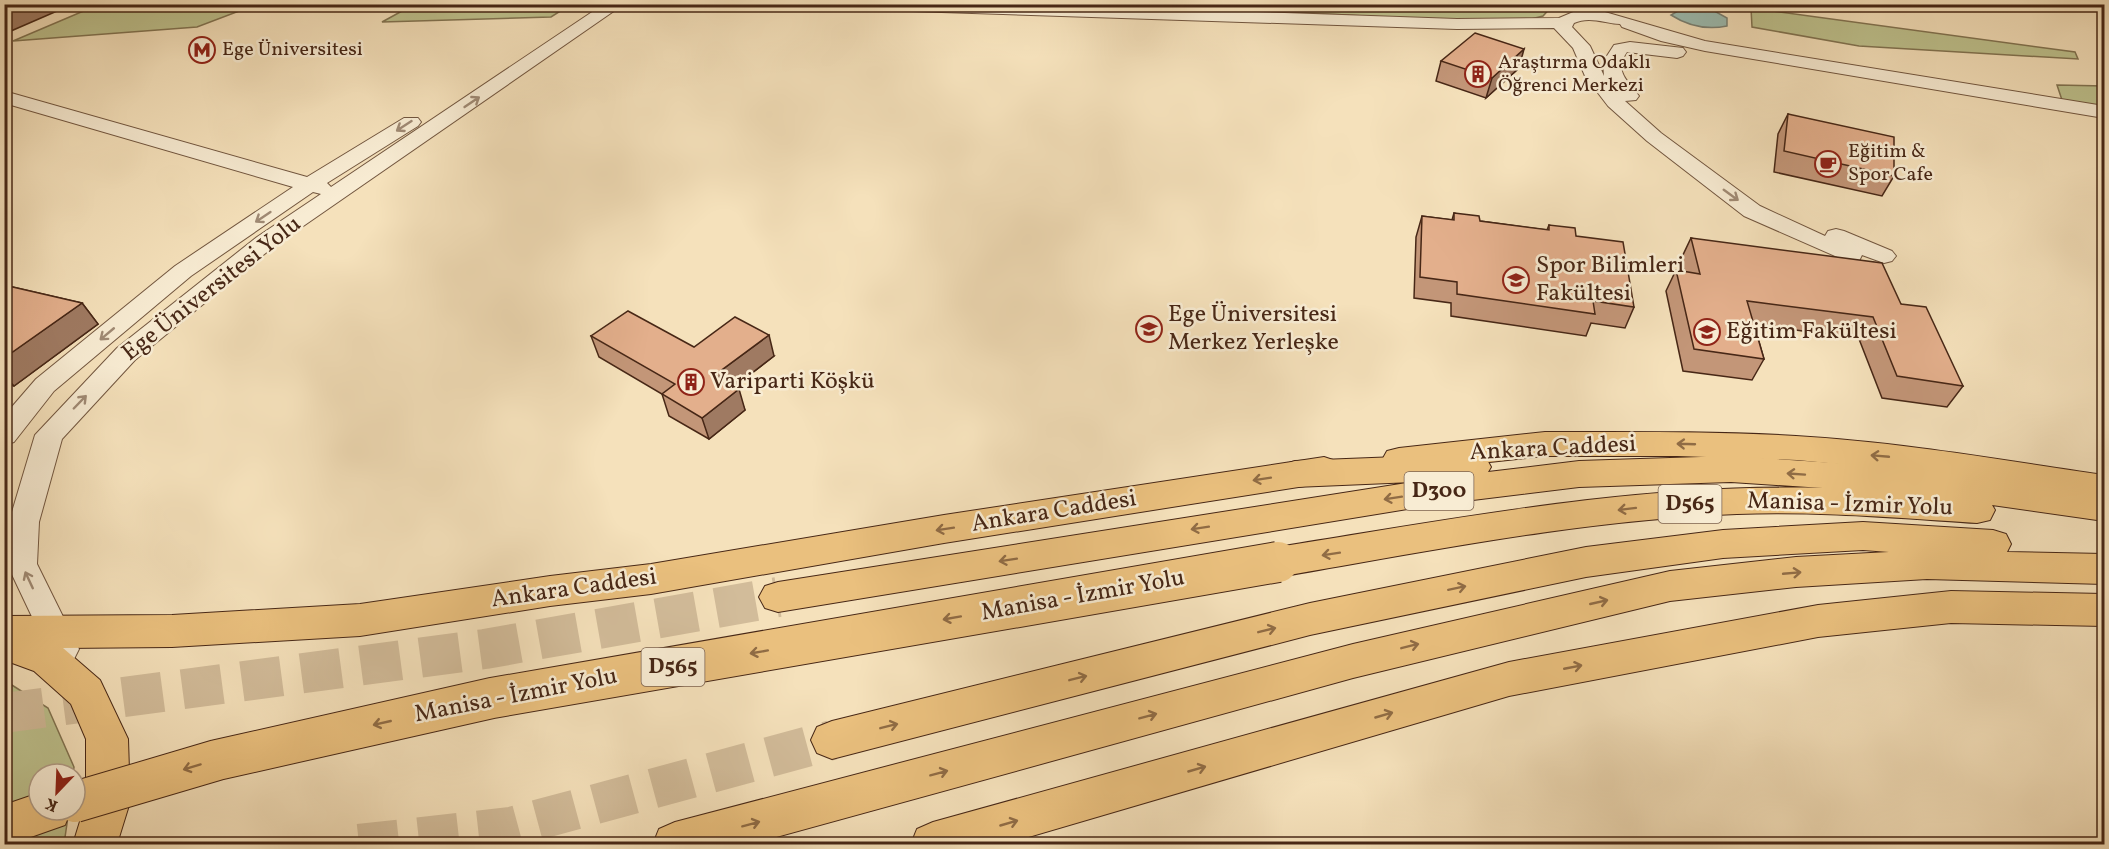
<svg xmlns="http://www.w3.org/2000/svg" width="2109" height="849" viewBox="0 0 2109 849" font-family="Vollkorn,serif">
<rect width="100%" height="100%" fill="#f5e1bb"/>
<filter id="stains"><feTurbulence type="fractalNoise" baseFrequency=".00333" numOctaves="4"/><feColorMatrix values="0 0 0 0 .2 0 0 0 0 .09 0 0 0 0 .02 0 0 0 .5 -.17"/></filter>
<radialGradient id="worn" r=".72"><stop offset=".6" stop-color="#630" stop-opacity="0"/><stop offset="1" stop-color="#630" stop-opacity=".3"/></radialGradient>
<g fill="#bec28e" stroke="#827452" stroke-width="1.5">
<polygon points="100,4 255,4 255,5 197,27 13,41"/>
<polygon points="1193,4 1248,15 1017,5"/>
<polygon points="413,5 413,4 570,5 551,17 382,22"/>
<polygon points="1287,5 1553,5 1543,16 1531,19 1457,21 1291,12"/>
<polygon points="1751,8 2075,52 2078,59 1859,46 1752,27"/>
<polygon points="2057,85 2104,86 2104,109 2062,100"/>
<polygon points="4,680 48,708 74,767 73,774 39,774 39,810 69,810 64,844 5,844"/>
</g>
<path fill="#9cbdb2" stroke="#7a8174" stroke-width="1.5" d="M1683,8H1709L1727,18V26C1707,30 1688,26 1671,15Z"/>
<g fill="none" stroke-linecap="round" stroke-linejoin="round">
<g stroke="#d2bc9a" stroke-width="40" stroke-dasharray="40 20" stroke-linecap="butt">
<polyline points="4,713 485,649 778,597"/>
<polyline points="359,844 511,827 832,740"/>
</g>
<defs>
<g id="minor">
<polygon points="604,4 624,4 273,247 135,360 62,439 39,522 37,564 79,649 74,659 63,663 52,659 7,564 9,522 35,435 117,348 257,237 321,194 313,192 191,276 54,391 14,442 4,445 4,416 36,379 175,266 293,187 4,103 4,91 307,177 404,118 418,118 421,122 418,126 327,183 331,187"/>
<path d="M842,4H1023L1457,19L1559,18L1578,10H1598L1705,41L2104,106V118L1705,51L1661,41L1622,27L1620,24C1604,23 1589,16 1574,23L1572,27L1590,46L1604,76L1603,62L1614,45L1630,42L1683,48L1686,52L1683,56L1677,58L1627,52C1613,71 1628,81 1639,96L1636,100L1625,101L1661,133L1760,206L1825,236L1828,231L1836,229L1844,231L1892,251L1896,256L1892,261L1884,263L1862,255L1859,261L1851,263L1744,216L1647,141L1608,106L1585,76L1573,48L1554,28L1457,29L850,9Z"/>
</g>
<g id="major">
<path d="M1545,432C1629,432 1713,431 1796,436C1899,442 2002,460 2104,475V501L1921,472L1797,460L1677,456H1545L1399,472L1387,469L1382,460L1387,451L1399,448Z"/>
<polygon points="1324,457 1336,461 1341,470 1336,479 1324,483 944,543 651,594 550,606 360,636 172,647 63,648 100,680 128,739 130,802 117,844 73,844 86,802 86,739 71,704 34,671 4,660 4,616 172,615 360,604 550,576 651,564 944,515"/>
<polygon points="1951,591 2104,594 2104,626 1951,623 1818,637 1509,696 1005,844 911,844 917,829 933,822 1509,662 1818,605"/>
</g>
<g id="highway">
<path d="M1474,454L1486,458L1491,467L1488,472L1579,461L1731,456L1911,468L2104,495V521L1992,505L1995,510L1990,520L1977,523C1897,518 1817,511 1737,514C1582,520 1430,551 1278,577L1265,572L1260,562L1265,552L1278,547C1459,518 1639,483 1823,488L1731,482L1579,487L1432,505L778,612L765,608L759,597L765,586L778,582L1413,482L1295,487L1283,483L1278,474L1283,465L1295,461Z"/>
<polygon points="1863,522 1993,530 2006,534 2011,544 2007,552 2104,554 2104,584 1927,579 1796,587 1670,601 1353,678 751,844 653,844 659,829 675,822 1353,644 1670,571 1796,557 1889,552 1863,550 1723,558 1586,577 1310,635 832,759 817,753 811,740 817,727 832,721 1310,603 1586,547 1723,530"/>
<polygon points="39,793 39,810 71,810 65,825 11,844 4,844 4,805"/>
</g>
</defs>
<use href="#minor" stroke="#72563f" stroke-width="2"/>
<use href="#major" stroke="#472716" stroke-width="2"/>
<use href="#highway" stroke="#472716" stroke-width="2"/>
<use href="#minor" fill="#f8ecd3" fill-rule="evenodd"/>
<use href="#major" fill="#eac07e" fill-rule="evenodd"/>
<use href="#highway" fill="#eac07e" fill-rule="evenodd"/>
<defs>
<polyline id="highway-bridge" points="75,802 217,760 492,698 1278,562"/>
</defs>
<use href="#highway-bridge" stroke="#472716" stroke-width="42" stroke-linecap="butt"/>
<use href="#highway-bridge" stroke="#eac07e" stroke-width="40"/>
</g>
<g fill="#c39678" stroke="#472716" stroke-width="1.5">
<polygon points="1441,61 1519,68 1486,98 1436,81"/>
<polygon points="1788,114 1894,176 1882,196 1774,172 1778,134"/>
<polygon points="1454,213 1480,221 1547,230 1549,225 1576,236 1634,307 1625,328 1591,323 1586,336 1451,316 1451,303 1414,298 1416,237 1422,216 1452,220"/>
<polygon points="1691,238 1901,304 1963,386 1947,407 1882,398 1859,339 1754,324 1764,359 1752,380 1683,371 1666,291 1676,270 1684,271 1681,259"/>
<polygon points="4,285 82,303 98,324 14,386 4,384"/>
<polygon points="591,336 694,347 774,356 735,386 745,410 709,439 669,416 662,394 599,357"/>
</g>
<g fill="#9f7a62" stroke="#472716" stroke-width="1.5">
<polygon points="18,4 70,4 71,5 4,34 4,10"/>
<polygon points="1524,49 1519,68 1486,98 1492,78"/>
<polygon points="82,303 98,324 14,386 4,375 4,358"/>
<polygon points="769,335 774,356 721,397 715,375"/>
<polygon points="739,389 745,410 709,439 702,418"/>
</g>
<g fill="#e3af8c" stroke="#472716" stroke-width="1.5">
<polygon points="4,4 18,4 4,10"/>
<polygon points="1475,33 1524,49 1492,78 1441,61"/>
<polygon points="1788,114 1894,137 1894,176 1784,151"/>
<polygon points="1454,213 1479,216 1480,221 1549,230 1549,225 1575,228 1576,236 1623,242 1634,307 1593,301 1595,314 1457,294 1457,282 1420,277 1422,216 1454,220"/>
<polygon points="1691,238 1882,263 1901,304 1926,307 1963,386 1897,376 1873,317 1747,301 1764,359 1694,349 1676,270 1700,274"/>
<polygon points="4,285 82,303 4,358"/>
<polygon points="628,311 694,347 735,317 769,335 715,375 739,389 702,418 662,394 675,384 591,336"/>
</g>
<defs><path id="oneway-shaft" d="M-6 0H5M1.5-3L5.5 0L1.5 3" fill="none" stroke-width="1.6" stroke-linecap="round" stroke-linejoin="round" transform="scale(1.5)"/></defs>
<g stroke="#a08a74">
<use href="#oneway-shaft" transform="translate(472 102) rotate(-34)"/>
<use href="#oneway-shaft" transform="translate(404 126) rotate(147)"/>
<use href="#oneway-shaft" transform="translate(1731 195) rotate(36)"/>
<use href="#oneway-shaft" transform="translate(263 217) rotate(146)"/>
<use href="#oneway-shaft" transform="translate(107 334) rotate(140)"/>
<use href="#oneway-shaft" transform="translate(80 402) rotate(-46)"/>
<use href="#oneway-shaft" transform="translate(29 580) rotate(-115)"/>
</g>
<g stroke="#906c45">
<use href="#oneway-shaft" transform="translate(1686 444) rotate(-178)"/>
<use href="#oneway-shaft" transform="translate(1880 456) rotate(-175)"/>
<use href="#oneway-shaft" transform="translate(1796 474) rotate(-176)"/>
<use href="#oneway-shaft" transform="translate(1262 479) rotate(171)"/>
<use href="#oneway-shaft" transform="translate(1393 498) rotate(171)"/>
<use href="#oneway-shaft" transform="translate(1627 509) rotate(173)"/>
<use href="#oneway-shaft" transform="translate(1200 528) rotate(171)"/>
<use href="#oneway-shaft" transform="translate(945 529) rotate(171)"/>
<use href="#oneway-shaft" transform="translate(1331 554) rotate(171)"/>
<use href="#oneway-shaft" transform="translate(1008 560) rotate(171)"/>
<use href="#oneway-shaft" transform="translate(1792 573) rotate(-5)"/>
<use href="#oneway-shaft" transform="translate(1457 588) rotate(-12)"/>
<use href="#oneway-shaft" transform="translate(1599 602) rotate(-13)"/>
<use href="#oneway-shaft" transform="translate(952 618) rotate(170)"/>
<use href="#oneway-shaft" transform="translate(1267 630) rotate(-14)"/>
<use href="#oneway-shaft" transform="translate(1410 646) rotate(-14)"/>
<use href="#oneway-shaft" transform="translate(759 652) rotate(170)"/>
<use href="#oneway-shaft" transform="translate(1573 667) rotate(-11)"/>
<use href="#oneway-shaft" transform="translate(1078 678) rotate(-14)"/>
<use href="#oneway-shaft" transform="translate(1384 715) rotate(-16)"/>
<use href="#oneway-shaft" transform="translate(1148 716) rotate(-15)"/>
<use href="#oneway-shaft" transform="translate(382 723) rotate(167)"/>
<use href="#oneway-shaft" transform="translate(889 726) rotate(-14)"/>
<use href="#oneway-shaft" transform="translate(192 767) rotate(163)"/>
<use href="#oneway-shaft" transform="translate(1197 769) rotate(-16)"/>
<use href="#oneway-shaft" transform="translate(939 773) rotate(-15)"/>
<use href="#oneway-shaft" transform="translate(1009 823) rotate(-16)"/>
<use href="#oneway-shaft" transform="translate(751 824) rotate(-15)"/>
</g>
<defs>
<symbol id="metro-ring" viewBox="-11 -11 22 22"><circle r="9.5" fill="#f8ecd3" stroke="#8f2418" stroke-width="1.5"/><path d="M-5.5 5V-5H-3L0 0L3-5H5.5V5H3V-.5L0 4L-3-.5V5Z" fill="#8f2418"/></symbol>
<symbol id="building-ring" viewBox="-11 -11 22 22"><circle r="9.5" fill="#f8ecd3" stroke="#8f2418" stroke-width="1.5"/><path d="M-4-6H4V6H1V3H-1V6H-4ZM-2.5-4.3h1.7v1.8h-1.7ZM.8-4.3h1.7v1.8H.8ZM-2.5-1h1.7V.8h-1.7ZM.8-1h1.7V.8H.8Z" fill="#8f2418"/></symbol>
<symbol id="cafe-ring" viewBox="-11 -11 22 22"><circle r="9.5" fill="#f8ecd3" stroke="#8f2418" stroke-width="1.5"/><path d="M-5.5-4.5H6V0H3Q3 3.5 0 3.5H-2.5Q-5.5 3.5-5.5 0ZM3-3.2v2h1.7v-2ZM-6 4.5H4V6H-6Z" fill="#8f2418"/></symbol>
<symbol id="university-ring" viewBox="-11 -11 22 22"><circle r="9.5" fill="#f8ecd3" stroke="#8f2418" stroke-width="1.5"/><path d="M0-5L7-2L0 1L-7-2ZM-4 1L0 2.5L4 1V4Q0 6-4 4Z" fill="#8f2418"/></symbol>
</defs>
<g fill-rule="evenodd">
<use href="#metro-ring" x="187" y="35" width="30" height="30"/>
<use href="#building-ring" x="1463" y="59" width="30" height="30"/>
<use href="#cafe-ring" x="1813" y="149" width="30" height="30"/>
<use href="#university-ring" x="1501" y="265" width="30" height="30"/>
<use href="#university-ring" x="1134" y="314" width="30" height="30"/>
<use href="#university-ring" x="1692" y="317" width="30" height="30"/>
<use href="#building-ring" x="676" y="367" width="30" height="30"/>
</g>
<g text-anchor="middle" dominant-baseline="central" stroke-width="5" stroke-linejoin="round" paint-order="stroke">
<g font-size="20" fill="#472716" stroke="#f8ecd3" text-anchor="start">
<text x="222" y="50">Ege Üniversitesi</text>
<text x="1498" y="63">Araştırma Odaklı<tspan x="1498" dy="23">Öğrenci Merkezi</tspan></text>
<text x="1848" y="152">Eğitim &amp;<tspan x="1848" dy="23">Spor Cafe</tspan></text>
</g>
<g fill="#f8ecd3" stroke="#7c624f" stroke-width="1.5">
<rect x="1404.5" y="472" width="69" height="38" rx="4.5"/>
<rect x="1658.5" y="485" width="63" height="38" rx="4.5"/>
<rect x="641.5" y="648" width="63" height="38" rx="4.5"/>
</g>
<g font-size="22" font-weight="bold" fill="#472716">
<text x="1439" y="491">D300</text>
<text x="1690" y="504">D565</text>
<text x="673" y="667">D565</text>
</g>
<g font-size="24" fill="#472716" stroke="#f8ecd3" text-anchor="start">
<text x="1536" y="266">Spor Bilimleri<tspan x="1536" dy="28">Fakültesi</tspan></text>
<text x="1168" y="315">Ege Üniversitesi<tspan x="1168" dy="28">Merkez Yerleşke</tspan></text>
<text x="1726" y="332">Eğitim Fakültesi</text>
<text x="710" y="382">Variparti Köşkü</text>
</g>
<g font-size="24" fill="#472716" stroke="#f8ecd3">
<text transform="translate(212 289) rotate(-38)">Ege Üniversitesi Yolu</text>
<text transform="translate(1553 449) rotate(-3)">Ankara Caddesi</text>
<text transform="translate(1850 505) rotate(2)">Manisa - İzmir Yolu</text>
<text transform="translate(1054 512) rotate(-9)">Ankara Caddesi</text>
<text transform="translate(574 589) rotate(-8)">Ankara Caddesi</text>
<text transform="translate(1083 596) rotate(-10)">Manisa - İzmir Yolu</text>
<text transform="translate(516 696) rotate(-11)">Manisa - İzmir Yolu</text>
</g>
</g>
<rect width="2109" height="849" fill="none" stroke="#f5e1bb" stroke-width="24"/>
<rect x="6" y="6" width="2097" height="837" fill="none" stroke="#472716" stroke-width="3"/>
<rect x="12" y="12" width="2085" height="825" fill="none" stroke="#472716" stroke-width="1.5"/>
<g transform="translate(57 792) rotate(203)"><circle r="28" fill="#f8ecd3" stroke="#b19d87" stroke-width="1.5"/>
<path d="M0-4.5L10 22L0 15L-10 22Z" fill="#8f2418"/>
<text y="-9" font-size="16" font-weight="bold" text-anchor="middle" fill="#472716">K</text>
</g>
<rect width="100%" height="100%" filter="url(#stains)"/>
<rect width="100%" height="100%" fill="url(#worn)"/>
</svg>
